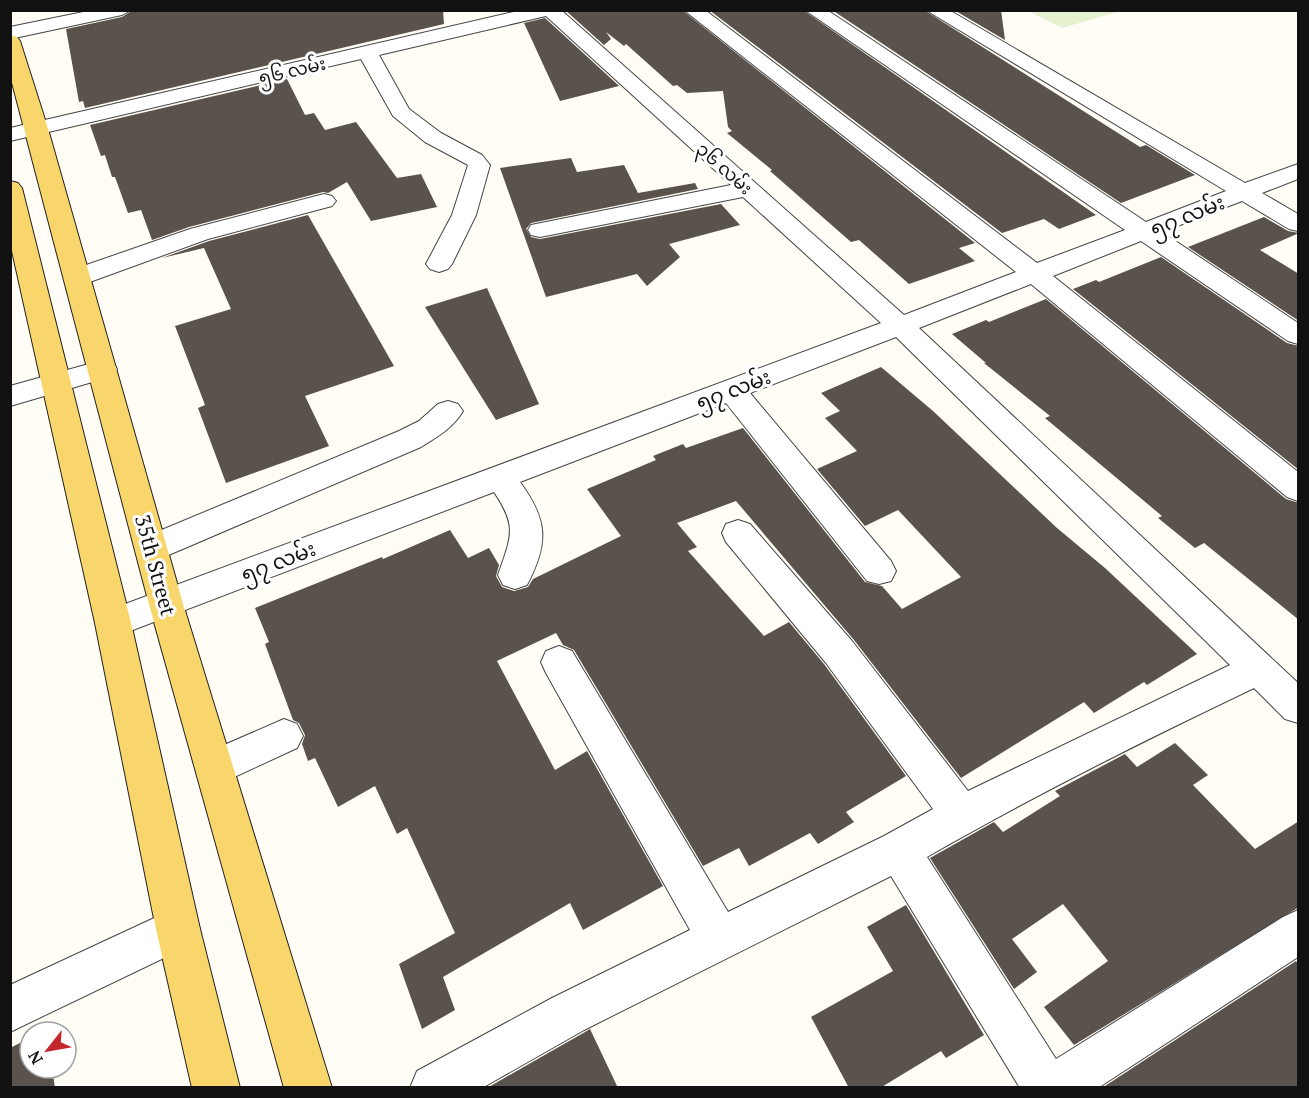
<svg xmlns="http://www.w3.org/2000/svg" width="1309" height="1098" viewBox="0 0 1309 1098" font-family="'PT Serif','Noto Sans Myanmar',serif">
<rect width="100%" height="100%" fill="#fffdf5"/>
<polygon fill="#e6f2cf" points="1028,11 1028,10 1121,11 1062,28"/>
<g fill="#5a524d">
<polygon points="133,10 443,10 444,24 85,108 83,101 79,102 66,29 122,17"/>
<polygon points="565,10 682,10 975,243 959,248 975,261 909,284 859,240 851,242 770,171 772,170 727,133 732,131 728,127 723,91 687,93 677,85 673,86 626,44 624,46 606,32 611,39 604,45"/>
<polygon points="709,10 803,10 1096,215 1059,229 1044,219 1002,233"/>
<polygon points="832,10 924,10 1140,147 1146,145 1195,175 1121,203"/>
<polygon points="954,10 1001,10 1005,40"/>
<polygon points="545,18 617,84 619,86 560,101 524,23"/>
<polygon points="287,79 305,115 314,113 325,130 356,122 397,178 421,174 437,207 371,221 347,182 328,193 323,192 189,227 152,240 141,210 128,213 115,177 112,177 105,155 101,156 90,125"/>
<polygon points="571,158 577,172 624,165 638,193 695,183 698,189 531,223 526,229 531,237 540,239 721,204 740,225 669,244 680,257 647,286 637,274 546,297 500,168"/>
<polygon points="308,215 394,366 305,396 329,446 226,483 198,408 205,405 175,326 231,309 204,248 162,258 209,241"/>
<polygon points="1264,217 1288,231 1299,233 1260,250 1299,274 1299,321 1188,247"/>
<polygon points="1161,257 1287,343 1299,346 1299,470 1073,289 1096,280 1099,282"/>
<polygon points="487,288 539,404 496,420 425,307"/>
<polygon points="1046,299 1286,499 1299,503 1299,620 1204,543 1195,548 1158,518 1162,516 1045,418 1050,416 984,363 986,363 952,334 986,320 989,322"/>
<polygon points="881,367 933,411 1057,528 1105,568 1197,654 1147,685 1144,682 1094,713 1084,702 961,778 854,640 736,501 677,523 697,547 688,551 764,636 789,622 824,664 906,776 846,812 854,822 818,844 810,833 749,866 739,848 703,866 574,650 563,645 556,633 497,661 555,770 587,751 663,886 583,930 570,903 443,977 455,1010 422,1029 399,964 455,933 407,828 397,834 375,786 338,807 315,758 308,761 302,744 305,735 299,723 293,720 265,644 269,642 255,608 382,557 383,559 450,530 468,558 489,548 499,565 496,576 502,587 514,591 528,587 533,579 621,536 587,489 656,460 653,456 683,444 686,448 743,428 865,582 882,586 902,609 961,577 898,510 865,526 817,469 857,451 825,418 840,411 821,393"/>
<polygon points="1175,743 1208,775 1193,785 1255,849 1299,821 1299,907 1074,1045 1044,1007 1108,961 1063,904 1012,939 1037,972 1014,989 930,858 994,822 1003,832 1060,796 1055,791 1125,754 1137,767"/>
<polygon points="906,905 984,1035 946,1058 941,1051 880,1088 849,1088 811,1017 893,971 867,927"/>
<polygon points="1296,961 1299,965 1299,1088 1105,1086"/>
<polygon points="590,1029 618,1088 487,1088 585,1032"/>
<polygon points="30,1038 30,1068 52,1068 55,1088 10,1088 10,1048"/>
</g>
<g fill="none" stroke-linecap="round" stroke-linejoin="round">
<defs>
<g id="minor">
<polygon points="93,10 131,10 122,15 10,39 10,27"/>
<path d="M522,10H561L904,315L1016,272L684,10H705L1037,263L1125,230L805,10H827L1146,222L1226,191L926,10H949L1245,183L1298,164V179L1262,193L1298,214V231L1289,229L1242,201L1162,232L1298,323V344L1288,341L1141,241L1053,276L1298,472V501L1287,497L1031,284L919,328L1298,683V723L1285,719L1254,688C1143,741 1033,796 927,857L1056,1059L1283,917L1298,910V957L1098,1088H1020L891,876L584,1030L482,1088H410L417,1071L552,998L690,930L546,673L541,662L546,651L559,646L572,651L728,912L884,836L933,809L826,663L726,542L722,533L726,524L738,520L750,524L852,641L968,791L1230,665L896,337L750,393L891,561L896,571L891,581L879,584L867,581L726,403L520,482C548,520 549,543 527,585L515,589L503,585L498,575C511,537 518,527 494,492L125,633L113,638L101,633L95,623L101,613L881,323L743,197L540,237L531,235L528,230L531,225L731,185L546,16L379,55L409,109L441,133L482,155L490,165L476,215L452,264L448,269L439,272L430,269L426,264L452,215L468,165L425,142L393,116L361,59L10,141V128Z"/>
<polygon points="324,194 332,196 336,201 332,206 208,239 87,283 78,285 69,283 65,277 69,271 190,229"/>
<polygon points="103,360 113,362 117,369 113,376 10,406 10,386"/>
<path d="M448,401L458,404L463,411C453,428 437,437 421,447L164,557L152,561L140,557L136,548L140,539L399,431L419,421L438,404Z"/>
<polygon points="284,719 297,724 303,736 297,748 215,786 201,781 196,768 201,755"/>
<polygon points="178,907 193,914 200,929 193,944 10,1032 10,985"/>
</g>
<g id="major">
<polygon points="10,35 17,37 20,41 48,129 183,604 332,1088 284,1088 149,604 10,75"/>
<polygon points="10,181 18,183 22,188 131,623 200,929 240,1088 192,1088 156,929 95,623 10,242"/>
</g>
</defs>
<use href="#minor" stroke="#444" stroke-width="2"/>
<use href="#major" stroke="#222" stroke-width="2"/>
<use href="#minor" fill="#fff" fill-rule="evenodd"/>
<use href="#major" fill="#f9d66b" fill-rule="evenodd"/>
</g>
<g text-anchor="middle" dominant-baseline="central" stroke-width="6" stroke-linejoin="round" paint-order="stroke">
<g font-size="18" fill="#111" stroke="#fff">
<text transform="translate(292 70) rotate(-13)">၅၆ လမ်း</text>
<text transform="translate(725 168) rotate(42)">၃၆ လမ်း</text>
</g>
<g font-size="21" fill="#111" stroke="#fff">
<text transform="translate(1187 215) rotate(-22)">၅၇ လမ်း</text>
<text transform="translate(733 389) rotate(-21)">၅၇ လမ်း</text>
<text transform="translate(278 561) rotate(-21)">၅၇ လမ်း</text>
<text transform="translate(156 565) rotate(75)">35th Street</text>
</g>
</g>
<rect width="1309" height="1098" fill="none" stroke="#111111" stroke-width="24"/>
<g transform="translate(48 1050) rotate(239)"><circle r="28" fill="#ffffff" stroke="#a0a0a0" stroke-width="1.5"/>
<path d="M0-4.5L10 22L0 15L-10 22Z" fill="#c4262e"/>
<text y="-9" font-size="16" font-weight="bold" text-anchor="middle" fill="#111111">N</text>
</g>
</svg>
